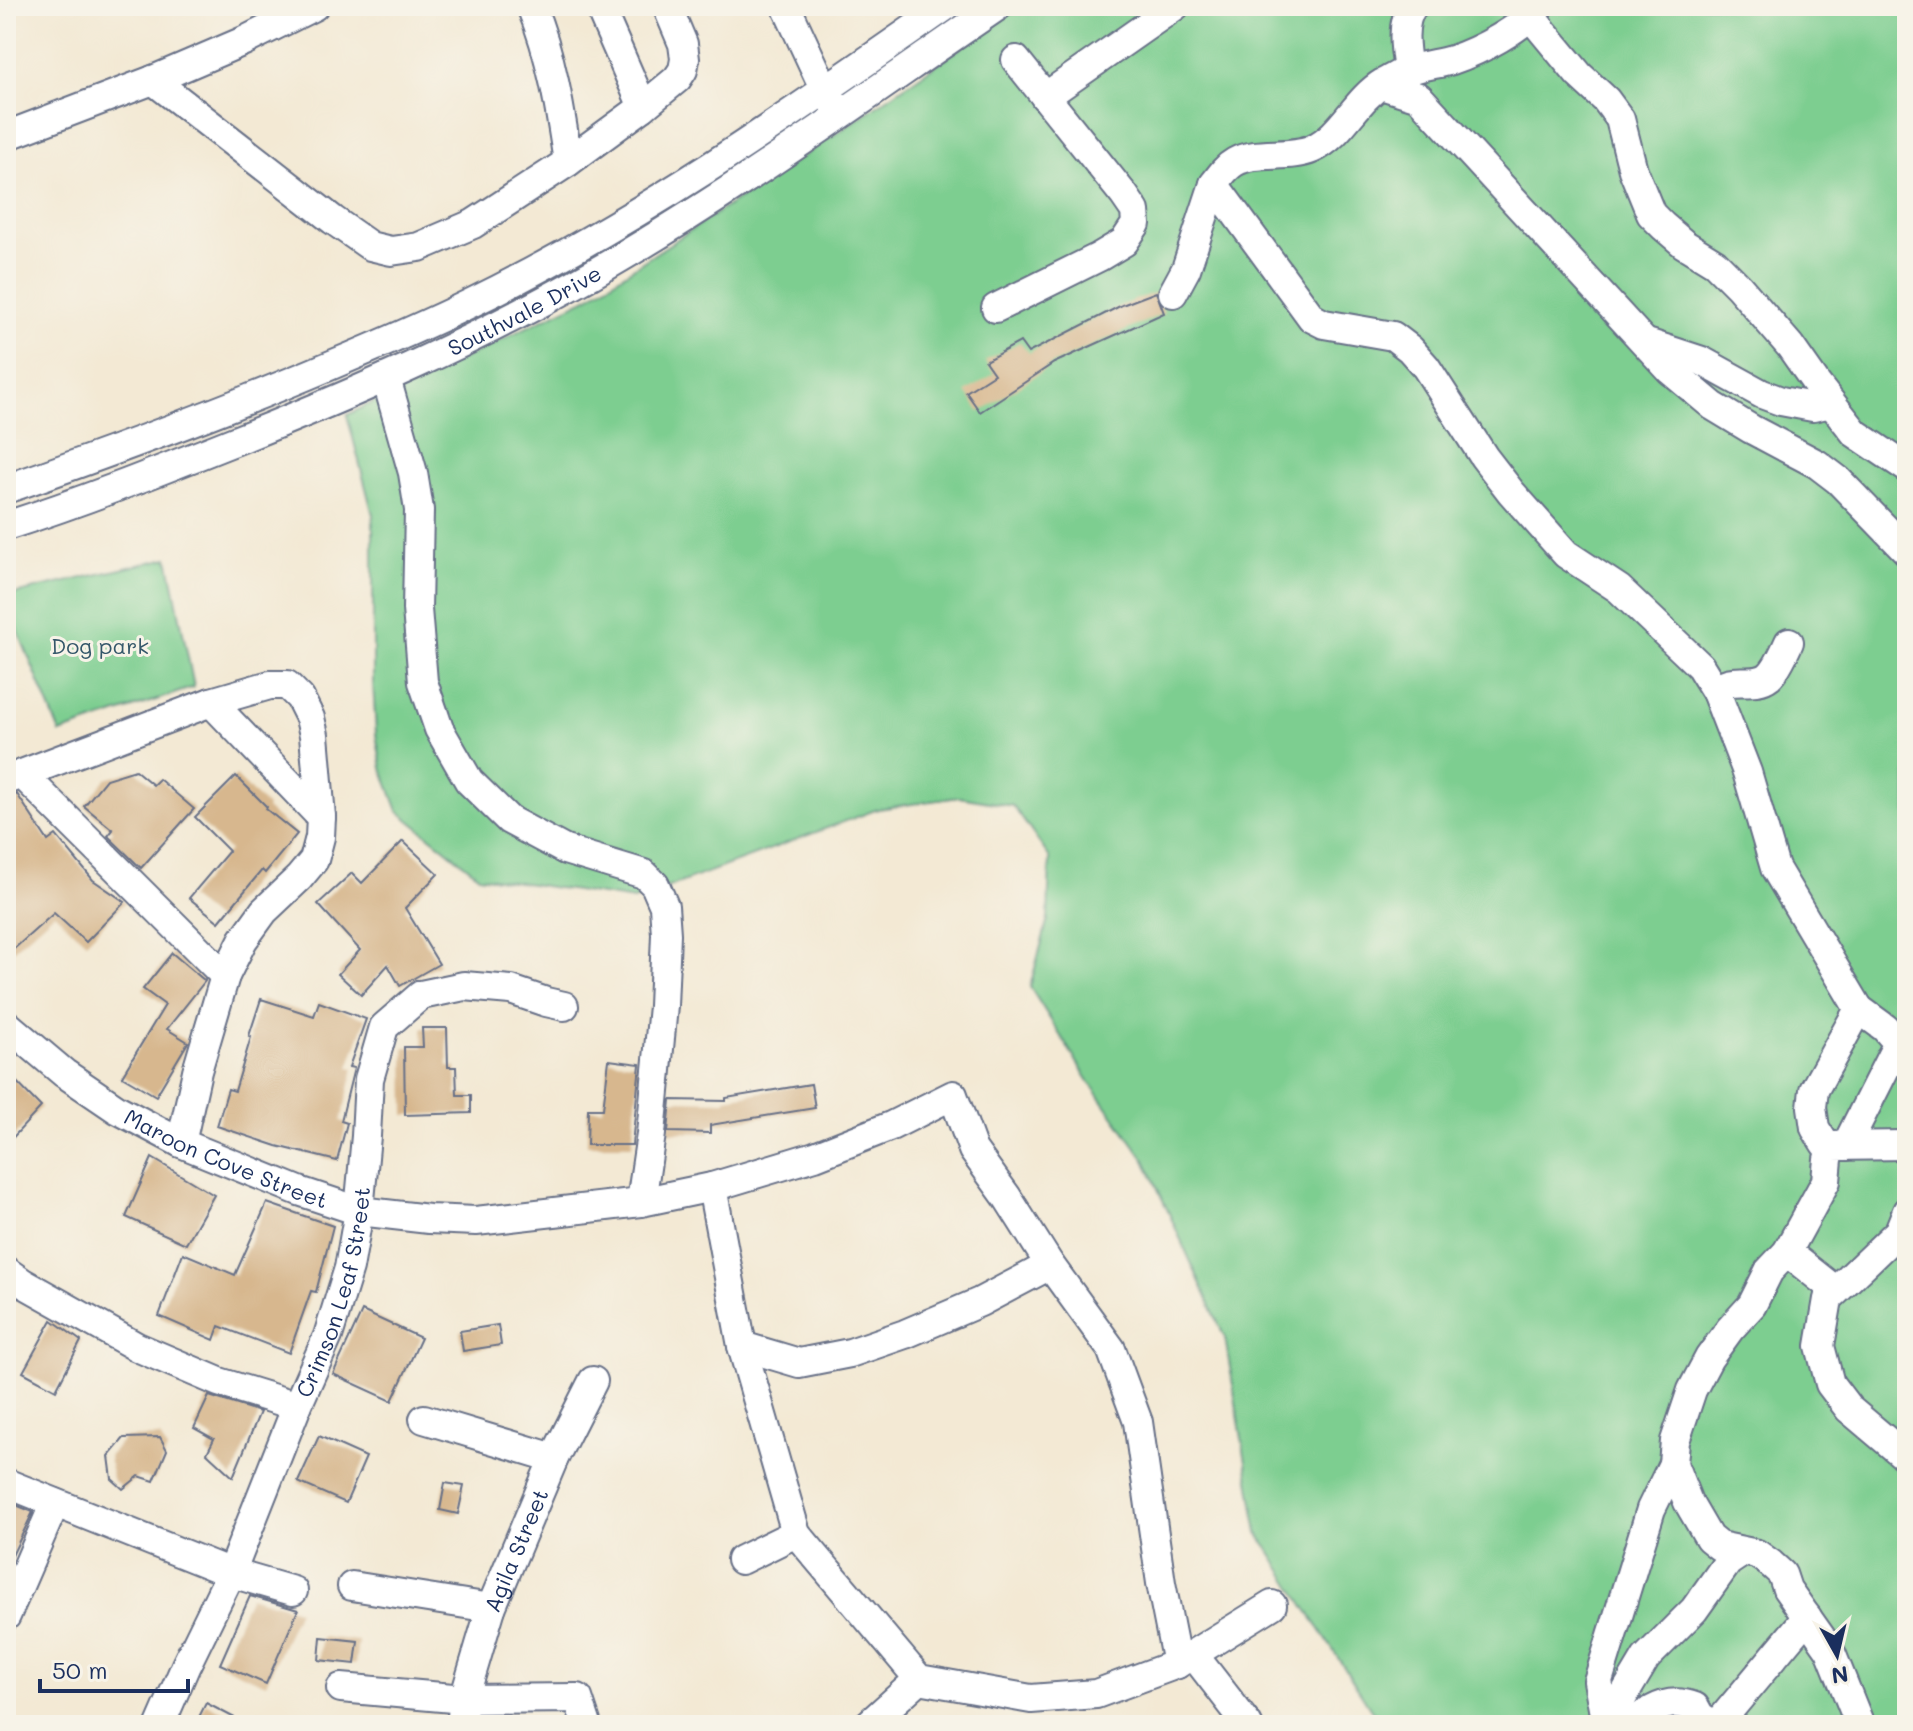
<svg xmlns="http://www.w3.org/2000/svg" width="1913" height="1731" viewBox="0 0 1913 1731" font-family="Mali,sans-serif">
<rect width="100%" height="100%" fill="#f7f3e8"/>
<filter id="ink" filterUnits="userSpaceOnUse"><feTurbulence type="fractalNoise" baseFrequency=".0125" numOctaves="2"/><feDisplacementMap in="SourceGraphic" scale="16" xChannelSelector="R" yChannelSelector="G"/><feConvolveMatrix kernelMatrix="1 2 1 2 8 2 1 2 1" color-interpolation-filters="sRGB"/></filter>
<filter id="wash" filterUnits="userSpaceOnUse"><feTurbulence type="fractalNoise" baseFrequency=".006" numOctaves="4" result="noise"/><feDisplacementMap in="SourceGraphic" scale="32" xChannelSelector="R" yChannelSelector="G"/><feGaussianBlur stdDeviation="1.8" result="paint"/><feColorMatrix in="noise" values="0 0 0 0 0 0 0 0 0 0 0 0 0 0 0 0 0 1.4 0 .05"/><feComposite in="paint" operator="in"/></filter>
<g filter="url(#wash)">
<rect width="100%" height="100%" fill="#f3e9d4"/>
<g fill="#7dce90" stroke="#4c7e77" stroke-width="2">
<polygon points="1021,6 1907,6 1907,1725 1381,1725 1258,1533 1225,1338 1145,1160 1090,1083 1030,987 1048,919 1050,858 1013,806 959,797 878,809 634,900 479,876 398,811 382,768 376,734 373,682 373,515 347,415 589,297 808,153"/>
<polygon points="168,558 194,687 60,733 6,602 6,596"/>
</g>
<g id="blocks">
<g fill="#d7b78e">
<polygon points="1156,292 1164,313 1054,363 980,412 966,392 994,374 985,361 1020,342 1028,353 1122,305"/>
<polygon points="135,770 153,785 159,779 194,809 141,868 108,836 113,830 84,806 106,779"/>
<polygon points="236,776 267,807 266,809 297,834 265,873 262,870 219,922 189,898 229,851 195,817"/>
<polygon points="17,794 48,841 56,835 93,880 125,902 86,942 54,913 6,956 6,800"/>
<polygon points="403,841 438,874 405,908 439,964 400,986 388,965 361,995 338,974 360,950 318,904 352,873 362,883"/>
<polygon points="172,953 205,981 167,1029 188,1042 156,1096 122,1076 165,1005 143,989"/>
<polygon points="261,999 314,1016 319,1002 366,1019 349,1067 354,1068 341,1121 347,1123 337,1161 277,1146 217,1126 228,1089 235,1091 251,1037 249,1036"/>
<polygon points="422,1028 447,1028 448,1067 456,1067 457,1095 471,1095 471,1113 405,1115 404,1047 423,1047"/>
<polygon points="609,1060 640,1064 632,1145 587,1145 588,1109 603,1109"/>
<polygon points="6,1071 41,1107 6,1145"/>
<polygon points="811,1084 815,1108 710,1125 710,1133 668,1132 671,1100 726,1101 726,1098"/>
<polygon points="152,1158 214,1195 186,1244 126,1217"/>
<polygon points="267,1203 333,1226 316,1292 311,1291 289,1353 219,1326 214,1340 159,1316 183,1253 235,1275"/>
<polygon points="362,1311 421,1338 392,1401 333,1374"/>
<polygon points="52,1320 81,1341 56,1390 23,1372"/>
<polygon points="498,1325 501,1345 463,1351 460,1331"/>
<polygon points="209,1396 260,1412 233,1477 207,1453 214,1439 194,1428"/>
<polygon points="319,1436 366,1457 346,1503 298,1482"/>
<polygon points="160,1437 167,1450 154,1481 139,1476 123,1489 112,1479 109,1456 124,1438"/>
<polygon points="445,1483 464,1486 458,1514 440,1510"/>
<polygon points="6,1501 33,1512 6,1568"/>
<polygon points="250,1596 298,1610 266,1684 220,1664"/>
<polygon points="321,1637 358,1641 355,1664 319,1660"/>
<polygon points="206,1703 248,1725 195,1725"/>
</g>
</g>
</g>
<g filter="url(#ink)">
<use href="#blocks" fill-opacity="0" stroke="#677087" stroke-width="2"/>
<g fill="none" stroke-linecap="round" stroke-linejoin="round">
<defs>
<g id="minor">
<path d="M531,6C552,56 560,109 568,162"/>
<polyline points="599,6 643,107"/>
<polyline points="786,6 825,90 835,106"/>
<polyline points="1531,17 1579,75 1606,100 1620,119 1633,170 1651,214 1663,226 1684,244 1715,263 1739,287 1790,346 1818,386 1855,433 1907,468"/>
<path d="M1408,70C1405,51 1400,23 1413,6"/>
<polyline points="153,80 333,220 370,246 391,251 419,247 473,224 568,162 643,107 677,79 683,70 685,59 683,44 667,6"/>
<polyline points="1381,85 1419,97 1670,370 1713,406 1751,429 1817,464 1838,480 1907,551"/>
<polyline points="1045,97 1175,6"/>
<polyline points="6,136 153,80 244,41 314,6"/>
<polyline points="1214,184 1312,318 1324,324 1393,336 1410,349 1426,367 1484,457 1511,492 1566,554 1619,589 1700,666 1716,692 1747,772 1775,868 1859,1009 1814,1090 1812,1107 1815,1128 1825,1144 1832,1146"/>
<path d="M1173,293L1186,269L1214,184C1220,176 1226,167 1235,162C1256,150 1289,159 1312,149C1342,136 1355,100 1383,83C1392,79 1401,72 1410,70C1424,65 1438,64 1452,60C1479,51 1522,29 1539,6"/>
<polyline points="996,308 1099,257 1124,242 1136,224 1135,211 1124,195 1016,60"/>
<polyline points="1650,344 1702,361 1762,394 1781,401 1813,407 1831,403"/>
<polyline points="386,378 413,473 419,510 417,609 423,682 439,729 469,781 509,820 565,850 644,874 655,885 664,906 666,934 663,1006 651,1134 641,1202"/>
<path d="M6,489C115,451 223,411 329,366C377,346 426,325 473,302C641,220 793,113 946,6"/>
<path id="s1" d="M6,526C81,502 154,473 227,444C351,395 473,342 589,276C731,195 863,98 998,6"/>
<path d="M1716,692C1729,672 1753,689 1769,676C1776,670 1785,651 1789,642"/>
<polyline points="211,702 321,817"/>
<polyline points="23,775 225,976"/>
<polyline points="6,780 211,702 270,685 287,685 300,698 310,718 314,735 321,817 320,837 314,860 299,878 264,911 243,940 225,976 197,1071 181,1143"/>
<path id="s2" d="M6,1024L64,1073L117,1109L181,1143L299,1191L359,1211L429,1219L476,1221L641,1202L712,1187L815,1156L891,1126L953,1095L973,1150L1007,1197L1050,1265L1111,1349L1138,1422L1161,1583L1177,1664"/>
<polyline points="1846,1146 1898,1043 1885,1028 1859,1009"/>
<polyline points="712,1187 742,1346 796,1533 919,1679 1031,1699 1096,1694 1177,1664 1272,1605"/>
<polyline points="1907,1211 1899,1231 1828,1299 1820,1346 1830,1384 1849,1409 1907,1458"/>
<polyline points="1787,1252 1836,1291"/>
<polyline points="6,1271 23,1283 137,1347 219,1382 297,1406"/>
<polyline points="742,1346 799,1363 850,1353 905,1334 980,1302 1050,1265"/>
<polyline points="424,1419 554,1458"/>
<polyline points="1673,1464 1675,1441 1692,1390 1709,1358 1730,1329 1752,1305 1769,1271 1787,1252 1826,1181 1828,1159 1832,1146 1907,1145"/>
<polyline points="6,1483 231,1573 293,1591"/>
<polyline points="741,1560 796,1533"/>
<polyline points="352,1586 491,1608"/>
<polyline points="6,1616 55,1503"/>
<polyline points="1193,1654 1248,1725"/>
<polyline points="341,1688 464,1699 578,1698 587,1725"/>
<path id="s3" d="M160,1725L186,1665L231,1573L297,1406L328,1336L349,1268L359,1211L366,1136L369,1079L384,1027L421,995L464,986L511,990L546,1002L564,1006"/>
<path id="s4" d="M461,1725L464,1699L491,1608L554,1458L593,1381"/>
<polyline points="868,1725 919,1679"/>
<polyline points="1606,1725 1598,1681 1651,1509 1673,1464 1688,1502 1709,1538 1719,1546 1757,1554 1771,1564 1782,1574 1787,1589 1830,1650 1860,1725"/>
<polyline points="1606,1725 1646,1658 1694,1610 1728,1562 1743,1552"/>
<path d="M1627,1725C1651,1711 1667,1696 1695,1707L1700,1716L1714,1725"/>
<polyline points="1717,1725 1807,1617"/>
</g>
</defs>
<use href="#minor" stroke="#677087" stroke-width="32"/>
<use href="#minor" stroke="#fff" stroke-width="28"/>
</g>
</g>
<g text-anchor="middle" dominant-baseline="central" stroke-width="6" stroke-linejoin="round" paint-order="stroke">
<g font-size="22" fill="#1b2f5e" stroke="#f7f3e8">
<text stroke="none"><textPath href="#s1" startOffset="562">Southvale Drive</textPath></text>
<text stroke="none"><textPath href="#s2" startOffset="260">Maroon Cove Street</textPath></text>
<text stroke="none"><textPath href="#s3" startOffset="468">Crimson Leaf Street</textPath></text>
<text stroke="none"><textPath href="#s4" startOffset="184">Agila Street</textPath></text>
</g>
<g font-size="22" fill="#34576a" stroke="#f7f3e8">
<text x="100" y="645">Dog park</text>
</g>
</g>
<rect width="1913" height="1731" fill="none" stroke="#f7f3e8" stroke-width="32"/>
<g transform="translate(1837 1655) rotate(172)" stroke="#f7f3e8" stroke-width="6" paint-order="stroke">
<path d="M0-6L14 30L0 20L-14 30Z" fill="#1b2f5e"/>
<text y="-12" font-size="22" font-weight="bold" text-anchor="middle" fill="#1b2f5e">N</text>
</g>
<path d="M40 1679v12h148v-12" fill="none" stroke="#1b2f5e" stroke-width="4"/>
<text x="52" y="1679" font-size="24" fill="#1b2f5e" stroke="#f7f3e8" stroke-width="6" paint-order="stroke">50 m</text>
</svg>
